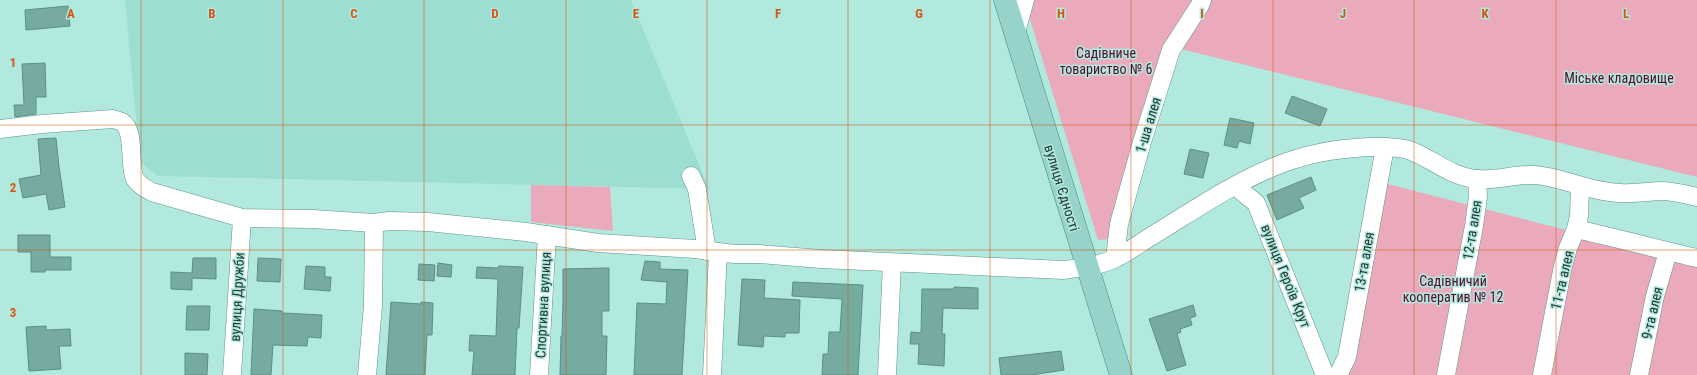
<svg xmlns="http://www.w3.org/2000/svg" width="1697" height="375" viewBox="0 0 1697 375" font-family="'Roboto Condensed',sans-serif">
<rect width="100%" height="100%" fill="#b1e9de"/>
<polygon fill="#9dded2" points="125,0 631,0 709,189 157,176 140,161"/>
<g fill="#ebaabb">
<polygon points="1024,0 1697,0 1697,177 1173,47 1122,238 1098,240"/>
<polygon points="1384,183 1697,264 1697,375 1344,375"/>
<polygon points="531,185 610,187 613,231 531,222"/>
</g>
<g fill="#76aba2" stroke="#598f85">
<polygon points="68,6 70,26 26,30 25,10"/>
<polygon points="45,63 46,97 36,97 36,114 15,117 14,105 24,105 22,64"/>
<polygon points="1292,96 1327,109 1320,126 1285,113"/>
<polygon points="1230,118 1254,123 1250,144 1239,141 1237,148 1224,145"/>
<polygon points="56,138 59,167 65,207 49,210 46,194 23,198 19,179 41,175 38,139"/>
<polygon points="1190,149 1209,153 1203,178 1184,174"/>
<polygon points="1311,177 1316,190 1299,198 1304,208 1277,220 1267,195"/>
<polygon points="18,235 50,235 50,257 71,257 71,270 45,270 45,272 31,272 31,252 18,252"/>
<polygon points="193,258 216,258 216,279 192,278 192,290 171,289 171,272 192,273"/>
<polygon points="258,258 281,259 280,282 257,281"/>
<polygon points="645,261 660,262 660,269 688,270 682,375 634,375 637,303 666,304 667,282 641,280"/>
<polygon points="438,263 452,265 451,277 437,276"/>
<polygon points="419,264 435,265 434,281 418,280"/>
<polygon points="306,266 325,267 325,277 331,277 330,291 304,289"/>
<polygon points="499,266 523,267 519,328 517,328 515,375 472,375 474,351 469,351 470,335 496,336 498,279 476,278 477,267 498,268"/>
<polygon points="609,268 609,311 602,311 602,336 607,336 606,375 560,375 561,336 562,336 563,301 563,269"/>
<polygon points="742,279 765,280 764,298 800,300 799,333 785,333 785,337 764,336 763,347 738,345"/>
<polygon points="793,282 863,285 858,375 822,375 823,354 828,354 829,332 840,332 842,299 792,296"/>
<polygon points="954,287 978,288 978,309 943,308 942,334 945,334 944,366 918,364 919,344 910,344 911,332 921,333 922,289 954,289"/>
<polygon points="391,302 421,304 421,302 433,303 432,335 427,335 425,375 386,375"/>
<polygon points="1193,305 1196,316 1190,318 1192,325 1180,329 1181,332 1177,334 1186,365 1167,371 1149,319"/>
<polygon points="187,306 210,306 209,330 186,330"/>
<polygon points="254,309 282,311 282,313 322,315 321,338 308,337 307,346 273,345 271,375 251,375"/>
<polygon points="46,326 46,330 70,329 71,346 59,346 61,369 29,371 26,327"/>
<polygon points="1061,351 1064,370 1031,375 1001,375 999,358"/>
<polygon points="185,353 208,354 207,375 185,375"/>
</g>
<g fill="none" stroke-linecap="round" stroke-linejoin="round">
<defs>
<g id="minor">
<polyline points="1015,35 1025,0"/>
<path d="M0,129L42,124L113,119C116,120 120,121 122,122C136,131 128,164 135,179C139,185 146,189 152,192L242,218L313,219L374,223L389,221L428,222L526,232L598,243L695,249L734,254H759L821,259L1063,270C1081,268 1099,266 1116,258C1128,252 1139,244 1150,237C1190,213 1228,186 1271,168C1304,154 1333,149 1369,147C1382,147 1397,146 1409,150C1433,159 1451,177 1477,179C1496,181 1515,174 1534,175C1563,177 1590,192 1620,193C1633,194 1647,192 1660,191C1672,191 1685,194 1697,197"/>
<polyline points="691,176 697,189 707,251"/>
<polyline points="1235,186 1256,203 1325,375"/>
<path d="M1576,229C1617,238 1657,249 1697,258"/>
<polyline points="1115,258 1119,224 1142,142 1171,50 1200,5 1202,0"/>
<polyline points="232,375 242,218"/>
<polyline points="367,375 373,306 374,223"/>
<polyline points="539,375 547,235"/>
<polyline points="712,375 718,253"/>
<polyline points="887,375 892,263"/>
<polyline points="1338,375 1347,357 1385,147"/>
<polyline points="1446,375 1474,226 1478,197 1477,179"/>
<polyline points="1542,375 1563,266 1568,248 1576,229 1579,216 1580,186"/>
<polyline points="1639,375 1655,296 1668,252"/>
</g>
<polyline id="major" points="1005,0 1121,375"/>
</defs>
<use href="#minor" stroke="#5e948a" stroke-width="19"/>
<use href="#major" stroke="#428a7e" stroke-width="23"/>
<use href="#minor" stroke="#fff" stroke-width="18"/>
<use href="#major" stroke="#97d3ca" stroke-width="22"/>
</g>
<path fill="none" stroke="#d45610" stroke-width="1" stroke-opacity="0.55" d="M141,0V375M283,0V375M424,0V375M566,0V375M707,0V375M848,0V375M990,0V375M1131,0V375M1273,0V375M1414,0V375M1556,0V375M0,125H1697M0,250H1697"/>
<g text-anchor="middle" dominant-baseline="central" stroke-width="3" stroke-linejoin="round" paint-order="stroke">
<g font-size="14" fill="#57092a" stroke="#b1e9de">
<text x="1106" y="53">Садівниче<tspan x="1106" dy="16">товариство № 6</tspan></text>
<text x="1619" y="78">Міське кладовище</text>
<text x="1453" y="281">Садівничий<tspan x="1453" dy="16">кооператив № 12</tspan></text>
</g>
<g font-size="14" fill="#233935" stroke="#b1e9de">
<text transform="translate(1148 125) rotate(-73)">1-ша алея</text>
<text transform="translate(1062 188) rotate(73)">вулиця Єдності</text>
<text transform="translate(1472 230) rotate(-81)">12-та алея</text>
<text transform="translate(1364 262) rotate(-80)">13-та алея</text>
<text transform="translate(1286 276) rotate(68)">вулиця Героїв Крут</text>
<text transform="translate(1562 280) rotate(-77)">11-та алея</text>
<text transform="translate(237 297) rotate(-87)">вулиця Дружби</text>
<text transform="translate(543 305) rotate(-87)">Спортивна вулиця</text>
<text transform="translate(1652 313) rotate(-77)">9-та алея</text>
</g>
</g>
<g font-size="13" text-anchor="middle" font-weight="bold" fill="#d45610" stroke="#b1e9de" stroke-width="3" stroke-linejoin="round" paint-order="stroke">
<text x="71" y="18">A</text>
<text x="212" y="18">B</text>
<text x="354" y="18">C</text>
<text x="495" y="18">D</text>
<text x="636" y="18">E</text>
<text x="778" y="18">F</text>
<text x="919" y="18">G</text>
<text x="1061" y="18">H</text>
<text x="1202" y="18">I</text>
<text x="1343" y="18">J</text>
<text x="1485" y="18">K</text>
<text x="1626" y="18">L</text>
<text x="13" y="67">1</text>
<text x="13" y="192">2</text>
<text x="13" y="317">3</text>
</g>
</svg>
